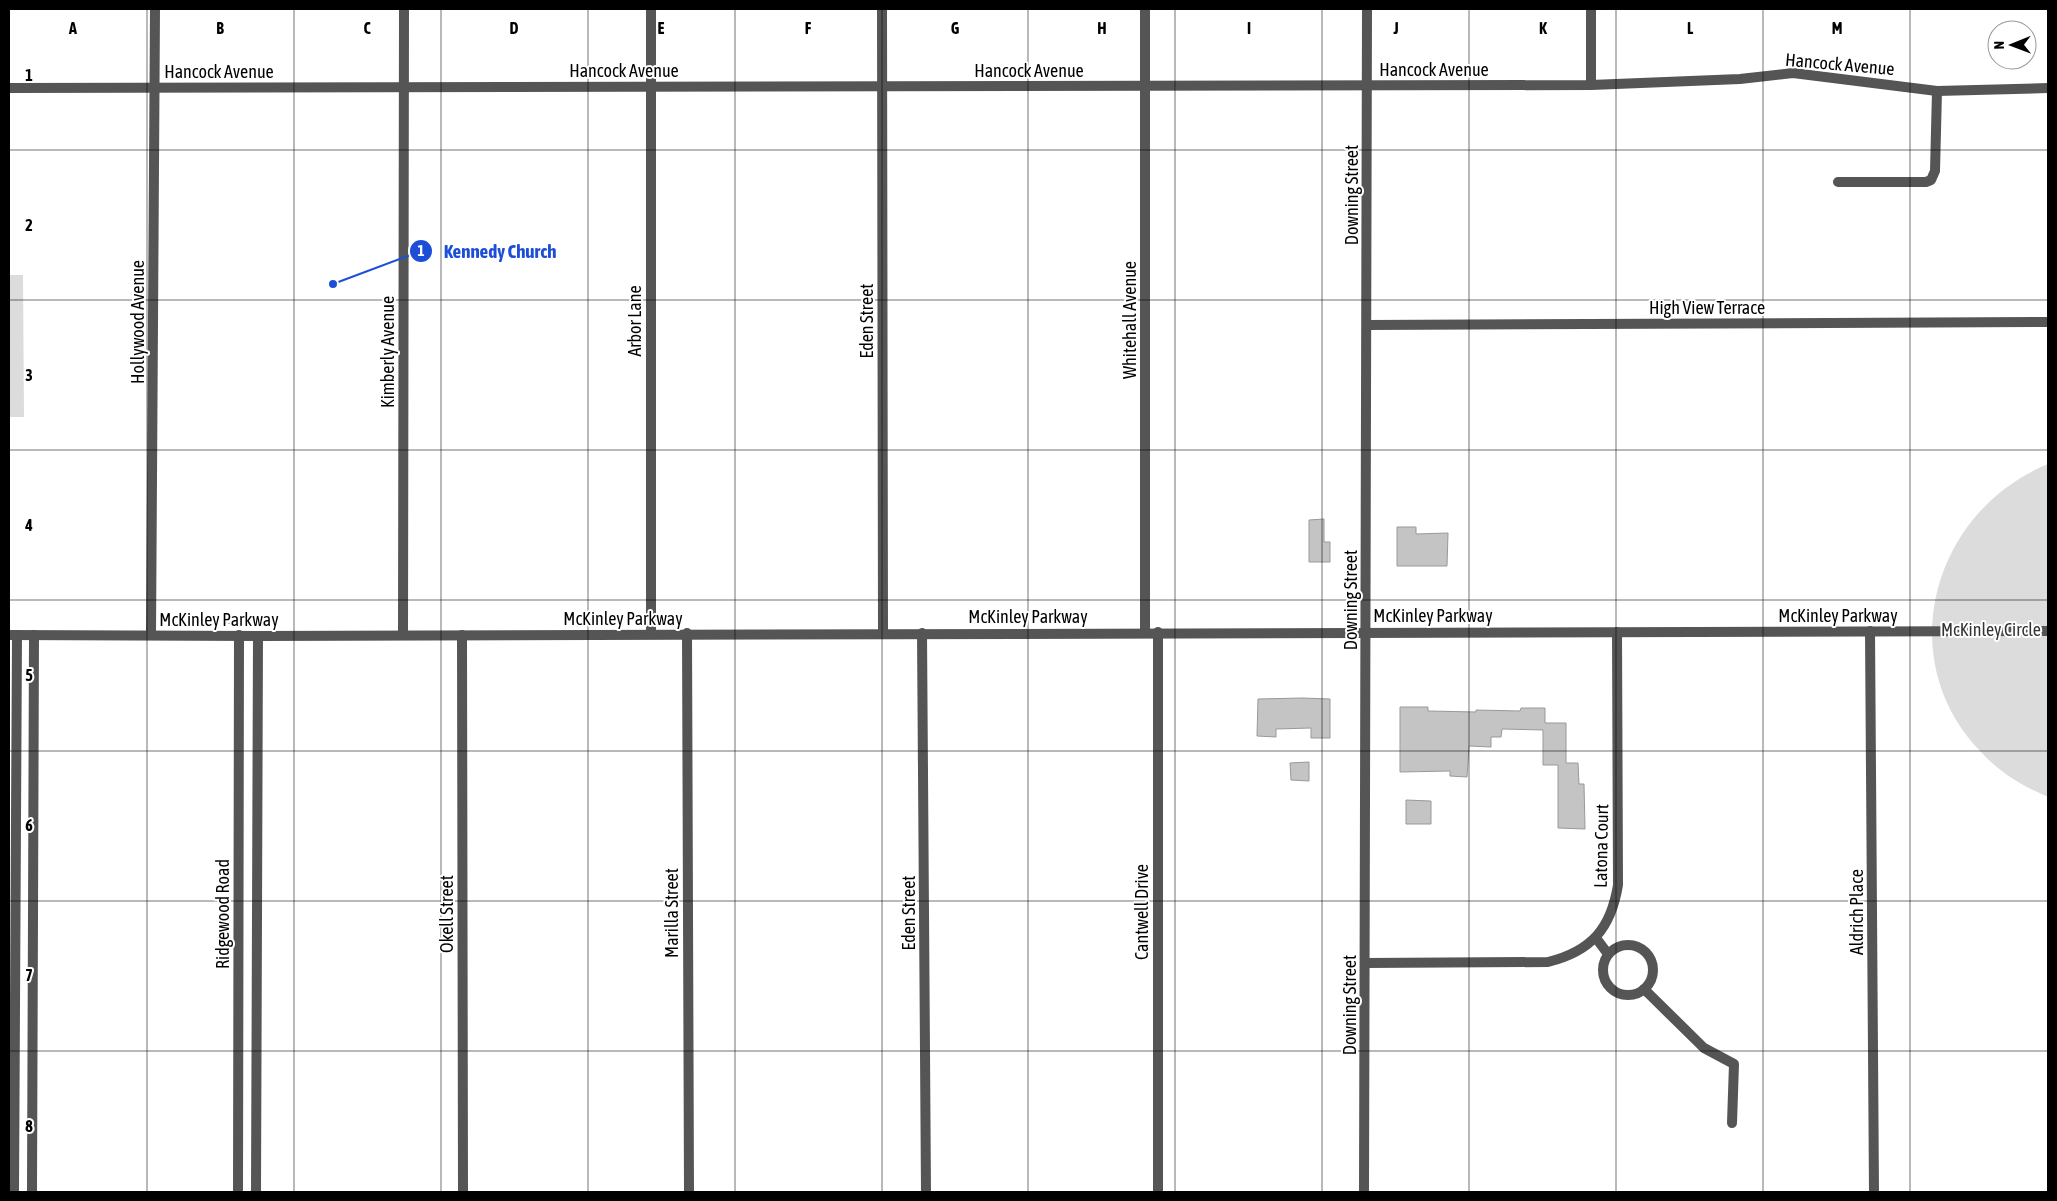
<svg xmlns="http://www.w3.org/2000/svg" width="2057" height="1201" viewBox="0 0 2057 1201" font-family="'Asap Condensed',sans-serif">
<rect width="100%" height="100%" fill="#fff"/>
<g fill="#dcdcdc">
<polygon points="9,275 23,275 24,417 9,417"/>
<path d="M2048,464V797C2022,786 1999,772 1980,751C1891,658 1933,511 2048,464Z"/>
</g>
<g fill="#c4c4c4" stroke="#999">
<polygon points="1324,519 1324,542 1330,542 1330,562 1309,562 1309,520"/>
<polygon points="1397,527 1416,527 1416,534 1448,533 1447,566 1397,566"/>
<polygon points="1302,698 1330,699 1330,738 1311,738 1311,728 1276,729 1276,737 1257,736 1258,699"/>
<polygon points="1400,707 1428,707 1428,711 1476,712 1476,710 1520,711 1521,708 1545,708 1545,723 1566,723 1566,763 1578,763 1579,784 1584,784 1585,829 1558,828 1558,765 1543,765 1543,730 1502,729 1501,737 1491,737 1491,747 1469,746 1467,777 1450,776 1450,771 1400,772"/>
<polygon points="1309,762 1309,781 1291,780 1290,763"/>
<polygon points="1406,800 1431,801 1431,824 1406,824"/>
</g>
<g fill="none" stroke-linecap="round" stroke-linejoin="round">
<polyline stroke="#777" stroke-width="3" stroke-dasharray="1 2.5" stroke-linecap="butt" points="230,624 230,617"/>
<g stroke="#555" stroke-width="10">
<polyline points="1838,182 1926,182 1931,180 1935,171 1937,91"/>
<polyline points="1644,989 1704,1048 1734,1064 1732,1123"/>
</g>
<g stroke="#555" stroke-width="10">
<polyline points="882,9 883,633"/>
<polyline points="1145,9 1145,632"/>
<polyline points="1591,9 1591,85"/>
<polyline points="9,88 1591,85 1740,79 1793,73 1937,91 2048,88"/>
<polyline points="1367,325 2048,322"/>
<polyline points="1870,631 1874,1192"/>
<polyline points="1158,632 1158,1192"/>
<polyline points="687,633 689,1192"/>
<polyline points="922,633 926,1192"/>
<polyline points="151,634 155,9"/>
<polyline points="651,634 651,9"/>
<polyline points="403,635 404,9"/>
<polyline points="462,635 463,1192"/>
<polyline points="1596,938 1608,954"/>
<circle cx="1628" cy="970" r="25"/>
<path d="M1365,963L1548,962C1592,951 1611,928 1618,885L1617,632"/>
<polyline points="14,1192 17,635"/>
<polyline points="32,1192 34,635"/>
<polyline points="238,1192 239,635"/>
<polyline points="256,1192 258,636"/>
<polyline points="1364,1192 1367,9"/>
</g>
<polyline stroke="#555" stroke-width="10" points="9,635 258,636 2048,631"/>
</g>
<path fill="none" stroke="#000" stroke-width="1" stroke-opacity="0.55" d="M147,9V1192M294,9V1192M441,9V1192M588,9V1192M735,9V1192M882,9V1192M1028,9V1192M1175,9V1192M1322,9V1192M1469,9V1192M1616,9V1192M1763,9V1192M1910,9V1192M9,150H2048M9,300H2048M9,450H2048M9,600H2048M9,751H2048M9,901H2048M9,1051H2048"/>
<g text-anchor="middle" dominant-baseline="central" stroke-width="4" stroke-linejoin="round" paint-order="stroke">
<g font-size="18" fill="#000" stroke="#fff">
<text transform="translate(1840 64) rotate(5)">Hancock Avenue</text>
<text x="1434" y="69">Hancock Avenue</text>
<text x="624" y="70">Hancock Avenue</text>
<text x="1029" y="70">Hancock Avenue</text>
<text x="219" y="71">Hancock Avenue</text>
<text transform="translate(1351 195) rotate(-90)">Downing Street</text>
<text x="1707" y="307">High View Terrace</text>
<text transform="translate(1129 320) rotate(-90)">Whitehall Avenue</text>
<text transform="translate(634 321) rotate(-90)">Arbor Lane</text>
<text transform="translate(866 321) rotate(-90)">Eden Street</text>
<text transform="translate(137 322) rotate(-90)">Hollywood Avenue</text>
<text transform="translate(387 352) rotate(-90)">Kimberly Avenue</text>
<text transform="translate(1350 600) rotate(-90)">Downing Street</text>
<text x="1433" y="615">McKinley Parkway</text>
<text x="1838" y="615">McKinley Parkway</text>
<text x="1028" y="616">McKinley Parkway</text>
<text x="623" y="618">McKinley Parkway</text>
<text x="219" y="619">McKinley Parkway</text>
<text transform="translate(1601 846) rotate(-89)">Latona Court</text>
<text transform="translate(1141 912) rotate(-90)">Cantwell Drive</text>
<text transform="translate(1856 912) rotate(-90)">Aldrich Place</text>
<text transform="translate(671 913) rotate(-90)">Marilla Street</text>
<text transform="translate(908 913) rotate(-90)">Eden Street</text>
<text transform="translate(222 914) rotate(-90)">Ridgewood Road</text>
<text transform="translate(446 914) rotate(-90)">Okell Street</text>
<text transform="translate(1349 1005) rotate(-90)">Downing Street</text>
</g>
<g font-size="18" fill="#333" stroke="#fff">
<text x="1991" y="629">McKinley Circle</text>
</g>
</g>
<g font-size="16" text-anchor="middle" font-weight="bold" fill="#000" stroke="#fff" stroke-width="4" stroke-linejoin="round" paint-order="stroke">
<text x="73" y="34">A</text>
<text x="220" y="34">B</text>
<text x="367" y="34">C</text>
<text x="514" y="34">D</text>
<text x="661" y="34">E</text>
<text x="808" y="34">F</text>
<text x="955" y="34">G</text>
<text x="1102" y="34">H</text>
<text x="1249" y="34">I</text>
<text x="1396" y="34">J</text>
<text x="1543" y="34">K</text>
<text x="1690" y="34">L</text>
<text x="1837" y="34">M</text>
<text x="29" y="81">1</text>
<text x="29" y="231">2</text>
<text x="29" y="381">3</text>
<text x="29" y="531">4</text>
<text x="29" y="681">5</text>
<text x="29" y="831">6</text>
<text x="29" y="981">7</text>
<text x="29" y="1132">8</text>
</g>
<path fill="none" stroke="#1d4ed8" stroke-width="2" d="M333 284L421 251"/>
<g fill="#1d4ed8" stroke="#fff" stroke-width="2">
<circle cx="333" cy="284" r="5"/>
<circle cx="421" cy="251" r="12"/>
</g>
<g font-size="15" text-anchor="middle" font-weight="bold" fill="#fff">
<text x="421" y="256">1</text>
</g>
<g font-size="19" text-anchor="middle" font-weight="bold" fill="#1d4ed8" stroke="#fff" stroke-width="4" stroke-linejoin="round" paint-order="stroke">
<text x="500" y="258">Kennedy Church</text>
</g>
<rect width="2057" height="1201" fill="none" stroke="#000000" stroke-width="20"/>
<g transform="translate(2012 45) rotate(269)"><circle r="24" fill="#ffffff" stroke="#999999"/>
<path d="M0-4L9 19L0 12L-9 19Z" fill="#000000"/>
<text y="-8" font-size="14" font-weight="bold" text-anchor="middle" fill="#000000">N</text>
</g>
</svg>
